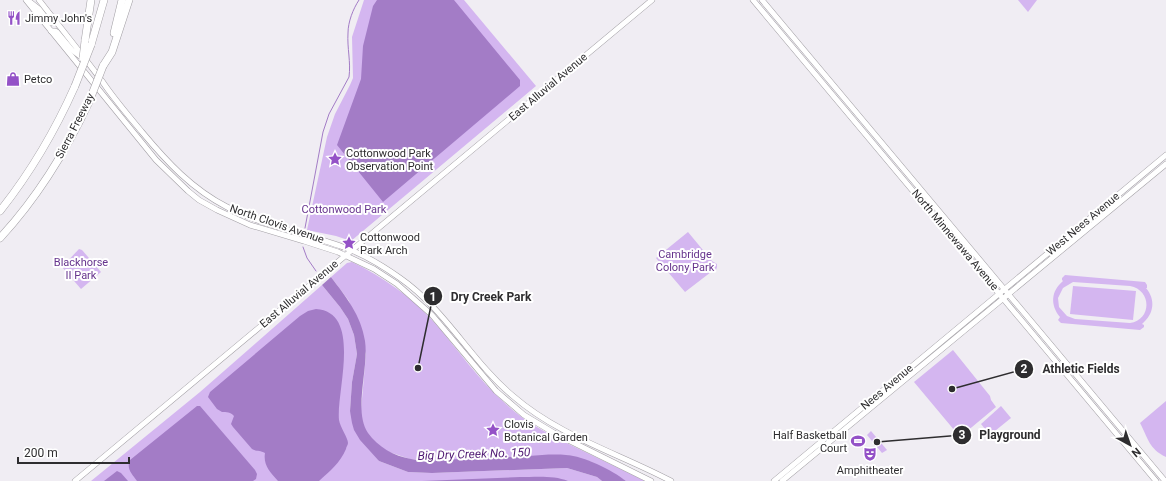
<svg xmlns="http://www.w3.org/2000/svg" width="1166" height="481" viewBox="0 0 1166 481" font-family="Roboto,sans-serif">
<rect width="100%" height="100%" fill="#f0edf3"/>
<g fill="#d4b6f0" fill-rule="evenodd">
<polygon points="364,0 464,0 536,86 351,241 336,236 307,230 327,137 335,114 350,85 353,78 352,37"/>
<polygon points="1018,0 1037,0 1028,12"/>
<polygon points="688,232 712,261 717,264 717,267 716,270 711,272 685,292 656,258"/>
<polygon points="79,249 82,250 101,272 81,289 62,267"/>
<path d="M352,262C383,277 410,296 433,321C458,349 478,380 507,405C528,424 554,437 579,449C601,460 623,470 645,481H626L592,462L567,455L432,461L410,459L386,451L376,443L367,433L362,423L361,410L366,354L349,301L331,277L347,263Z"/>
<path d="M1065,275L1145,282L1147,285V288H1146C1156,300 1154,314 1142,324L1144,325V327L1140,330L1061,323L1058,320L1060,317C1050,305 1051,291 1063,281L1062,280V278ZM1073,282L1130,286C1152,290 1152,320 1130,323L1075,319L1067,316L1059,307L1058,298L1063,288Z"/>
<polygon points="322,285 340,307 348,319 354,335 357,354 352,382 350,411 379,461 408,472 432,473 567,468 597,477 602,481 91,481 200,392"/>
<polygon points="1073,286 1136,291 1133,320 1070,314"/>
<polygon points="953,350 990,396 991,400 996,407 960,437 914,382"/>
<path d="M1166,401V457C1149,449 1148,438 1140,423Z"/>
<polygon points="1001,406 1011,418 990,435 981,424"/>
<polygon points="871,431 887,450 882,453 867,435"/>
<polygon points="855,437 864,440 860,447 851,442"/>
</g>
<g fill="#a37cc6">
<polygon points="377,0 454,0 520,80 520,86 383,202 337,145 361,79 363,46 373,6"/>
<path d="M331,277C346,297 361,315 365,341C369,368 353,411 368,433C378,447 394,456 411,459C427,462 443,460 459,459C483,458 506,457 529,456C541,455 554,454 566,455C584,456 612,470 626,481H602L597,477L567,468L432,473L408,472L379,461L360,440L354,430L352,423L350,411L352,382L357,354L354,335L348,319L340,307L322,285Z"/>
<path d="M316,309C363,312 336,392 339,420C340,427 348,438 348,443C348,445 346,447 346,449C340,463 330,471 319,481H278C270,472 263,465 265,453C260,450 257,452 252,449L233,427L231,424L234,416C231,412 226,412 222,412L217,409L208,397L210,392L300,316L308,311Z"/>
<path d="M197,406H200L255,470L257,474L256,479L253,481H137C132,474 126,469 130,460Z"/>
<polygon points="117,471 121,473 128,481 104,481"/>
<path d="M520,477C535,477 554,475 568,481H422Z"/>
</g>
<g fill="none" stroke-linecap="round" stroke-linejoin="round">
<g stroke="#a37cc6" stroke-width="1">
<path d="M305,228L323,132L329,114L349,77C351,62 347,48 348,33C348,22 353,9 359,0"/>
<polyline points="303,247 307,258 316,271"/>
</g>
<defs>
<g id="secondary">
<polyline points="26,0 156,160 188,191 199,200 217,210 250,225 304,241 338,252 374,269 397,284 432,315 496,391 524,415 554,433 651,481"/>
<path d="M39,0C60,27 81,53 102,81C114,99 128,115 142,132C167,162 192,189 227,207C264,226 305,233 343,247C364,254 383,266 400,278C446,310 471,361 513,396C559,436 618,453 671,481"/>
<polyline points="753,0 1156,481"/>
<polyline points="762,0 1165,481"/>
<polyline points="30,2 39,9 49,22 51,23 55,21"/>
<polyline points="51,31 55,31 57,32 72,50 80,56"/>
<polyline points="75,481 652,0"/>
<polyline points="774,481 1166,155"/>
<polyline points="782,481 1166,164"/>
</g>
<g id="highway">
<polyline points="114,33 122,0"/>
<polyline points="85,41 91,0"/>
<polyline points="91,45 104,0"/>
<polyline points="103,66 112,52 129,0"/>
<path d="M0,211C31,172 55,131 75,86"/>
<path d="M0,238C37,198 66,151 89,102"/>
</g>
</defs>
<use href="#secondary" stroke="#a19ea3" stroke-width="6"/>
<use href="#highway" stroke="#a19ea3" stroke-width="8"/>
<use href="#secondary" stroke="#fff" stroke-width="5"/>
<use href="#highway" stroke="#fff" stroke-width="7"/>
<defs>
<g id="highway-bridge">
<polyline points="83,58 85,41"/>
<polyline points="75,86 91,45"/>
<polyline points="89,102 103,66"/>
</g>
</defs>
<use href="#highway-bridge" stroke="#a19ea3" stroke-width="8" stroke-linecap="butt"/>
<use href="#highway-bridge" stroke="#fff" stroke-width="7"/>
</g>
<defs>
<symbol id="restaurant-bare" viewBox="-9 -9 18 18"><path d="M-5-6h1v4h1v-4h1v4h1v-4h1v5L-1.5 .5V6h-2V.5L-5-1ZM5-6V6H3V1.5H1.5Q1.5-4 5-6Z" fill="#9452c7" stroke="#fff" stroke-width="2.5" paint-order="stroke"/></symbol>
<symbol id="shop-bare" viewBox="-9 -9 18 18"><path d="M-5-2.5h2.3a2.7 3.5 0 0 1 5.4 0H5L5.5 6h-11ZM-1.5-2.5h3a1.5 2.3 0 0 0-3 0Z" fill="#9452c7" stroke="#fff" stroke-width="2.5" paint-order="stroke"/></symbol>
<symbol id="sight-bare" viewBox="-9 -9 18 18"><path d="M0-6L1.8-2.2L6-1.7L2.9 1.2L3.7 5.4L0 3.3L-3.7 5.4L-2.9 1.2L-6-1.7L-1.8-2.2Z" fill="#9452c7" stroke="#fff" stroke-width="2.5" paint-order="stroke"/></symbol>
<symbol id="stadium-bare" viewBox="-9 -9 18 18"><path d="M0-5a6.5 5 0 1 0 0 10a6.5 5 0 1 0 0-10ZM-3.5-1.8h7v3.6h-7Z" fill="#9452c7" stroke="#fff" stroke-width="2.5" paint-order="stroke"/></symbol>
<symbol id="theatre-bare" viewBox="-9 -9 18 18"><path d="M-5-5.5Q0-4 5-5.5V0Q5 5 0 6Q-5 5-5 0ZM-3.3-2.5H-1v1.5H-3.3ZM1-2.5H3.3v1.5H1ZM-2.8 1Q0 5.5 2.8 1Z" fill="#9452c7" stroke="#fff" stroke-width="2.5" paint-order="stroke"/></symbol>
</defs>
<g fill-rule="evenodd">
<use href="#restaurant-bare" x="4" y="8" width="20" height="20"/>
<use href="#shop-bare" x="3" y="69" width="20" height="20"/>
<use href="#sight-bare" x="325" y="149" width="20" height="20"/>
<use href="#sight-bare" x="339" y="233" width="20" height="20"/>
<use href="#sight-bare" x="483" y="420" width="20" height="20"/>
<use href="#stadium-bare" x="848" y="431" width="20" height="20"/>
<use href="#theatre-bare" x="860" y="444" width="20" height="20"/>
</g>
<g text-anchor="middle" dominant-baseline="central" stroke-width="4" stroke-linejoin="round" paint-order="stroke">
<g font-size="11" fill="#2e2d2f" stroke="#fff" text-anchor="start">
<text x="25" y="18">Jimmy John's</text>
<text x="24" y="79">Petco</text>
<text x="346" y="153">Cottonwood Park<tspan x="346" dy="13">Observation Point</tspan></text>
<text x="360" y="237">Cottonwood<tspan x="360" dy="13">Park Arch</tspan></text>
<text x="504" y="424">Clovis<tspan x="504" dy="13">Botanical Garden</tspan></text>
<text x="847" y="435" text-anchor="end">Half Basketball<tspan x="847" dy="13">Court</tspan></text>
<text x="870" y="470" text-anchor="middle">Amphitheater</text>
</g>
<g font-size="11" fill="#2e2d2f" stroke="#fff">
<text transform="translate(548 87) rotate(-40)">East Alluvial Avenue</text>
<text transform="translate(75 126) rotate(-63)">Sierra Freeway</text>
<text transform="translate(277 224) rotate(19)">North Clovis Avenue</text>
<text transform="translate(1083 224) rotate(-40)">West Nees Avenue</text>
<text transform="translate(955 240) rotate(50)">North Minnewawa Avenue</text>
<text transform="translate(299 294) rotate(-40)">East Alluvial Avenue</text>
<text transform="translate(887 387) rotate(-40)">Nees Avenue</text>
</g>
<g font-size="11" fill="#66338d" stroke="#fff">
<text x="344" y="209">Cottonwood Park</text>
<text x="685" y="254">Cambridge<tspan x="685" dy="13">Colony Park</tspan></text>
<text x="81" y="262">Blackhorse<tspan x="81" dy="13">II Park</tspan></text>
</g>
<g font-size="12" font-style="italic" fill="#501a73" stroke="#fff">
<text transform="translate(474 454) rotate(-2)">Big Dry Creek No. 150</text>
</g>
</g>
<path fill="none" stroke="#2e2d2f" stroke-width="1.5" d="M418 368L433 296M952 389L1024 369M877 442L962 435"/>
<g fill="#2e2d2f" stroke="#fff" stroke-width="1.5">
<circle cx="418" cy="368" r="4"/>
<circle cx="952" cy="389" r="4"/>
<circle cx="877" cy="442" r="4"/>
<circle cx="433" cy="296" r="10"/>
<circle cx="1024" cy="369" r="10"/>
<circle cx="962" cy="435" r="10"/>
</g>
<g font-size="12" text-anchor="middle" font-weight="bold" fill="#fff">
<text x="433" y="301">1</text>
<text x="1024" y="373">2</text>
<text x="962" y="439">3</text>
</g>
<g font-size="12" text-anchor="middle" font-weight="bold" fill="#2e2d2f" stroke="#fff" stroke-width="4" stroke-linejoin="round" paint-order="stroke">
<text x="491" y="301">Dry Creek Park</text>
<text x="1081" y="373">Athletic Fields</text>
<text x="1010" y="439">Playground</text>
</g>
<g transform="translate(1130 445) rotate(140)" stroke="#ffffff" stroke-width="3" paint-order="stroke">
<path d="M0-3L7 15L0 10L-7 15Z" fill="#2e2d2f"/>
<text y="-6" font-size="11" font-weight="bold" text-anchor="middle" fill="#2e2d2f">N</text>
</g>
<path d="M18 457v6h111v-6" fill="none" stroke="#2e2d2f" stroke-width="2"/>
<text x="24" y="457" font-size="12" fill="#2e2d2f" stroke="#ffffff" stroke-width="3" paint-order="stroke">200 m</text>
</svg>
